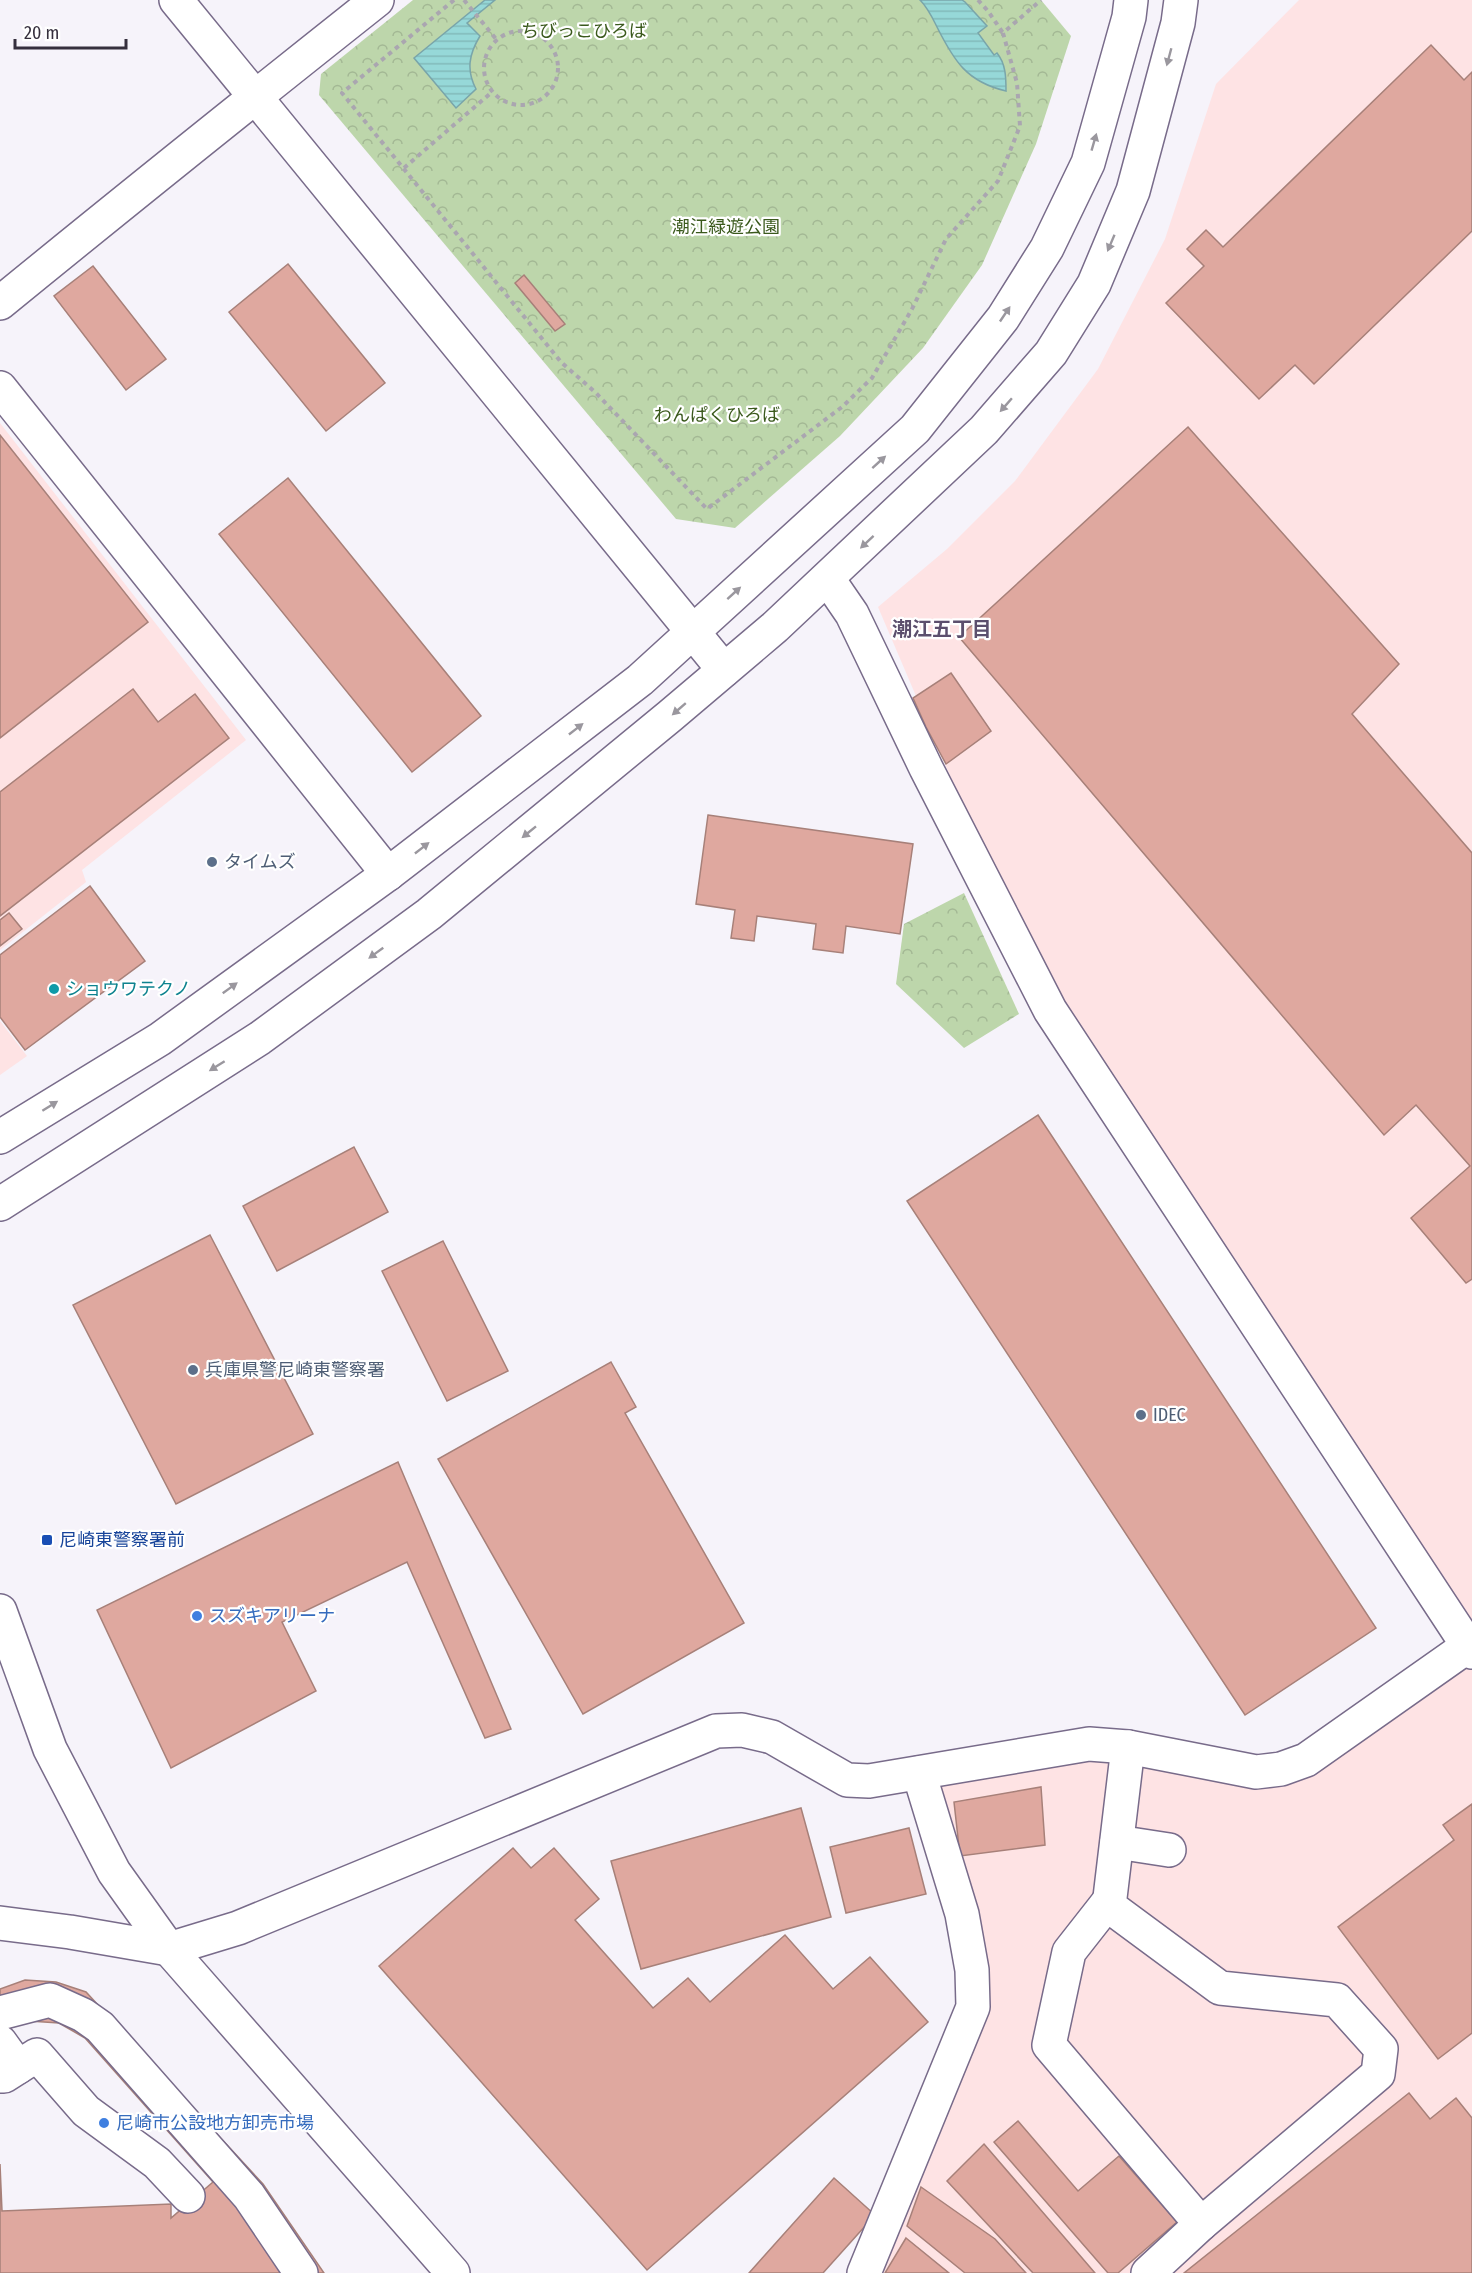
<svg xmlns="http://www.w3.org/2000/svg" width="1472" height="2273" viewBox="0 0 1472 2273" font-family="'Fira Sans Condensed','Noto Sans JP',sans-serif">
<defs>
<pattern id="park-crowns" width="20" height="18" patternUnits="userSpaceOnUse" patternTransform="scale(1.5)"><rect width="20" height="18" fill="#bdd6ab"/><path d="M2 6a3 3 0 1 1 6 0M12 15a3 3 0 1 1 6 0" fill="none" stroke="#a3b894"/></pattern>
<pattern id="water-rules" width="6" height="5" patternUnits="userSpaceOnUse" patternTransform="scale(1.5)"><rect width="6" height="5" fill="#96d8d8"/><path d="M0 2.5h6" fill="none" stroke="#82baba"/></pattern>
</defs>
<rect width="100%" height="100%" fill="#f6f3fa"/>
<g fill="#fee3e4">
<polygon points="1299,0 1472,0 1472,2273 876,2273 973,2007 919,1773 1089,1744 1256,1772 1467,1645 1050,1010 878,607 947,549 1015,481 1098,369 1165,239 1216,84"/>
<polygon points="0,423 246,740 82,870 86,882 0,950"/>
<polygon points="0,1021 27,1056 0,1075"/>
</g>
<g fill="url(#park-crowns)">
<polygon points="413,0 1041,0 1071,36 1036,144 982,265 923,348 840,436 735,528 676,519 319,95 321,74"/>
<polygon points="964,893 1019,1014 964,1048 896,984 904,924"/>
</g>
<g fill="url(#water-rules)" stroke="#79a5aa" stroke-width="1.5">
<path d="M485,0H495L467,23L480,36C469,54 466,70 476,89L456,108L414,58Z"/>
<path d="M920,0H962L965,2L987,26L978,33L994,55L997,53C1006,64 1006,78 1006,91C967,82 954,61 937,27C932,17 928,8 920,0Z"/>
</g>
<g fill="#dfa89f" stroke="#a78079" stroke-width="1.5">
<polygon points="1431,45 1464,80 1472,72 1472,231 1314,384 1295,365 1259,399 1166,303 1204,266 1187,249 1206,230 1223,247"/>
<polygon points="288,264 385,383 326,431 229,312"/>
<polygon points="93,266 166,359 126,390 54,296"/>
<polygon points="524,275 565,324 555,331 515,283"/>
<polygon points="1188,427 1399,664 1352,714 1472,853 1472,1279 1466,1283 1411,1218 1470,1166 1416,1105 1384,1135 959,637"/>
<polygon points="0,435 148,622 0,738"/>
<polygon points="288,478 481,716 412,772 219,534"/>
<polygon points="951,673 991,731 946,764 926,727 913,698"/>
<polygon points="133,689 158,722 195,694 229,738 0,916 0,792"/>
<polygon points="708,815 913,844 900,934 846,926 843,953 813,949 816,924 757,916 754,941 731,938 735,910 696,904"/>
<polygon points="90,886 145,961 25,1050 0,1017 0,955"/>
<polygon points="9,913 22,929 0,946 0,920"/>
<polygon points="1038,1115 1376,1628 1245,1715 907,1201"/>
<polygon points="354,1147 388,1212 277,1271 243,1206"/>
<polygon points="210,1235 313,1434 176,1504 73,1305"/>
<polygon points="443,1241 508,1371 447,1401 382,1271"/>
<polygon points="611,1362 636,1407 625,1413 744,1623 583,1714 438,1459"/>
<polygon points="398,1462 511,1729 485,1738 407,1562 282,1622 316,1691 171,1768 97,1610"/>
<polygon points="1041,1787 1045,1845 960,1856 954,1802"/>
<polygon points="1472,1804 1472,2033 1438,2059 1338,1927 1454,1840 1443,1825"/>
<polygon points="801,1808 831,1917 641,1969 611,1861"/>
<polygon points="909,1828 926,1894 846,1913 830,1847"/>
<polygon points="513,1848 531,1868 554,1848 599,1899 575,1920 653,2008 688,1978 710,2002 785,1935 833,1989 870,1957 928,2022 647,2270 379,1966"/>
<polygon points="25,1980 56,1982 86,1992 263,2184 324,2273 0,2273 0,2164 2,2211 171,2204 171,2218 213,2182 85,2038 59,2023 29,2021 10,2028 0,2013 0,1989"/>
<polygon points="1409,2093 1430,2119 1456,2098 1472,2118 1472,2273 1184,2273"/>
<polygon points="1018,2121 1078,2191 1119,2156 1177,2222 1118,2273 1108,2273 994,2142"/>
<polygon points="984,2144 1095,2273 1033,2273 947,2181"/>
<polygon points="834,2178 875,2215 823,2273 749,2273"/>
<polygon points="921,2187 995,2239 1026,2273 965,2273 907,2226"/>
<polygon points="906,2238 949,2273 885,2273"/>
</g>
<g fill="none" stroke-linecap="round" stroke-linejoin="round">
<defs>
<g id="minor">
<polyline points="176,0 724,670"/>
<path d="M0,303C125,201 251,100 377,0"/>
<polyline points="0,388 388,874"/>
<polyline points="828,579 852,614 926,768 1050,1010 1472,1652"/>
<polyline points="0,1137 160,1039 388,874 640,680 915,429 1003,318 1047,248 1088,163 1129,17 1131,0"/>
<polyline points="0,1204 260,1038 429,914 670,716 775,627 984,430 1051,353 1094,284 1133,191 1178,23 1181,0"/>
<polyline points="0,1611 50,1749 114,1872 169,1949 453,2273"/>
<polyline points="1128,1747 1109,1906 1220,1988 1337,2000 1381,2049 1378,2074 1201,2224 1148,2273"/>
<polyline points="1117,1842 1169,1850"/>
<polyline points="1109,1901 1069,1952 1049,2045 1201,2224"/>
<polyline points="0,1923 70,1932 169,1949 238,1928 716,1731 742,1730 772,1737 847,1780 869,1781 1089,1744 1128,1747 1256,1772 1281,1769 1306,1760 1468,1646"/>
<polyline points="0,2013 50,2000 83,2015 100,2027 249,2196 301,2273"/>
<polyline points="0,2042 18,2067"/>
<polyline points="0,2076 4,2076 37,2055 86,2111 157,2163 188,2196"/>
<polyline points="864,2273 973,2007 972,1970 962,1914 919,1773"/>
</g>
</defs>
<use href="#minor" stroke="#786b8a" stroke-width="36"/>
<g stroke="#aaa6b0" stroke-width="4" stroke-dasharray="4.5 4.5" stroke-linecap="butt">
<polyline points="454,0 342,93 561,362 596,393 707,509 842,407 872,378 912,309 946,239 998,181 1020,126 1017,83 1003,33 1041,0"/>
<polyline points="464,0 496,39"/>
<polyline points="978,0 988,11 1003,33"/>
<circle cx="521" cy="68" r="37"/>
<polyline points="404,168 492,92"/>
</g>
<use href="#minor" stroke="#fff" stroke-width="33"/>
</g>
<defs><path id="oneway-solid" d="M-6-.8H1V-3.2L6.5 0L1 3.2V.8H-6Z" transform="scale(1.5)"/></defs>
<g fill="#9a979e">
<use href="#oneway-solid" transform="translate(1169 57) rotate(105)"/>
<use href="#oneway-solid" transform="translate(1094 142) rotate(-74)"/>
<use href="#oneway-solid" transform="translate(1111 243) rotate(113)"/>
<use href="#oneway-solid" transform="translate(1005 314) rotate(-56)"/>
<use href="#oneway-solid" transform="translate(1006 405) rotate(131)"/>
<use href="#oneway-solid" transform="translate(879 462) rotate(-42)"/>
<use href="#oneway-solid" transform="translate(867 542) rotate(137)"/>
<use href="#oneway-solid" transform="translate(734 593) rotate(-42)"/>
<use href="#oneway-solid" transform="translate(679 709) rotate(139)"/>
<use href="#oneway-solid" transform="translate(576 729) rotate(-38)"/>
<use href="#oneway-solid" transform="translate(529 832) rotate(141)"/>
<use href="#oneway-solid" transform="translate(422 848) rotate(-38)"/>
<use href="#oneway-solid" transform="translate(376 953) rotate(144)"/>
<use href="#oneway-solid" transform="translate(230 988) rotate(-36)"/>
<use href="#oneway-solid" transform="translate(217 1066) rotate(148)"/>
<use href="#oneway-solid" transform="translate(50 1106) rotate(-32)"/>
</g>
<g fill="#5c6f8a" stroke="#fff" stroke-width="2">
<circle cx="212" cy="862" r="6"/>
<circle cx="193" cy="1370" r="6"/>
<circle cx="1141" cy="1415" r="6"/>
</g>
<circle fill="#0f9aa8" stroke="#fff" stroke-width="2" cx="54" cy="989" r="6"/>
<rect fill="#1a4fb4" stroke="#fff" stroke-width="2" x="41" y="1534" width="12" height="12" rx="3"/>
<g fill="#3f7fe0" stroke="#fff" stroke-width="2">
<circle cx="197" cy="1616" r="6"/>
<circle cx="104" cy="2123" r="6"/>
</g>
<g text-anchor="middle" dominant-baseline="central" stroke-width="4.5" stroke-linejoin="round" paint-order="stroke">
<g font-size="18" fill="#3a591c" stroke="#fff">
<text x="584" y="31">ちびっこひろば</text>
<text x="726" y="227">潮江緑遊公園</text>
<text x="717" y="415">わんぱくひろば</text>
</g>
<g font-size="18" fill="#4e5e75" stroke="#fff" text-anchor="start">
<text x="224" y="862">タイムズ</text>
<text x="205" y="1370">兵庫県警尼崎東警察署</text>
<text x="1153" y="1415">IDEC</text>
</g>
<g font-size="18" fill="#0d838f" stroke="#fff" text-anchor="start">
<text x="66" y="989">ショウワテクノ</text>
</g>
<g font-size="18" fill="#164399" stroke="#fff" text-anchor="start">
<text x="59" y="1540">尼崎東警察署前</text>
</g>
<g font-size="18" fill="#366cbe" stroke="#fff" text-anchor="start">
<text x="209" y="1616">スズキアリーナ</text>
<text x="116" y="2123">尼崎市公設地方卸売市場</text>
</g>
<g font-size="20" font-weight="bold" fill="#5c4f6d" stroke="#fff">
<text x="942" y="629">潮江五丁目</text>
</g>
</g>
<path d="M15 39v9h111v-9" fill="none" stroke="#352f3d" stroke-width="3"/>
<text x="24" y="39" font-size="18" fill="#352f3d" stroke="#ffffff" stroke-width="4.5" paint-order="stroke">20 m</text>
</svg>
